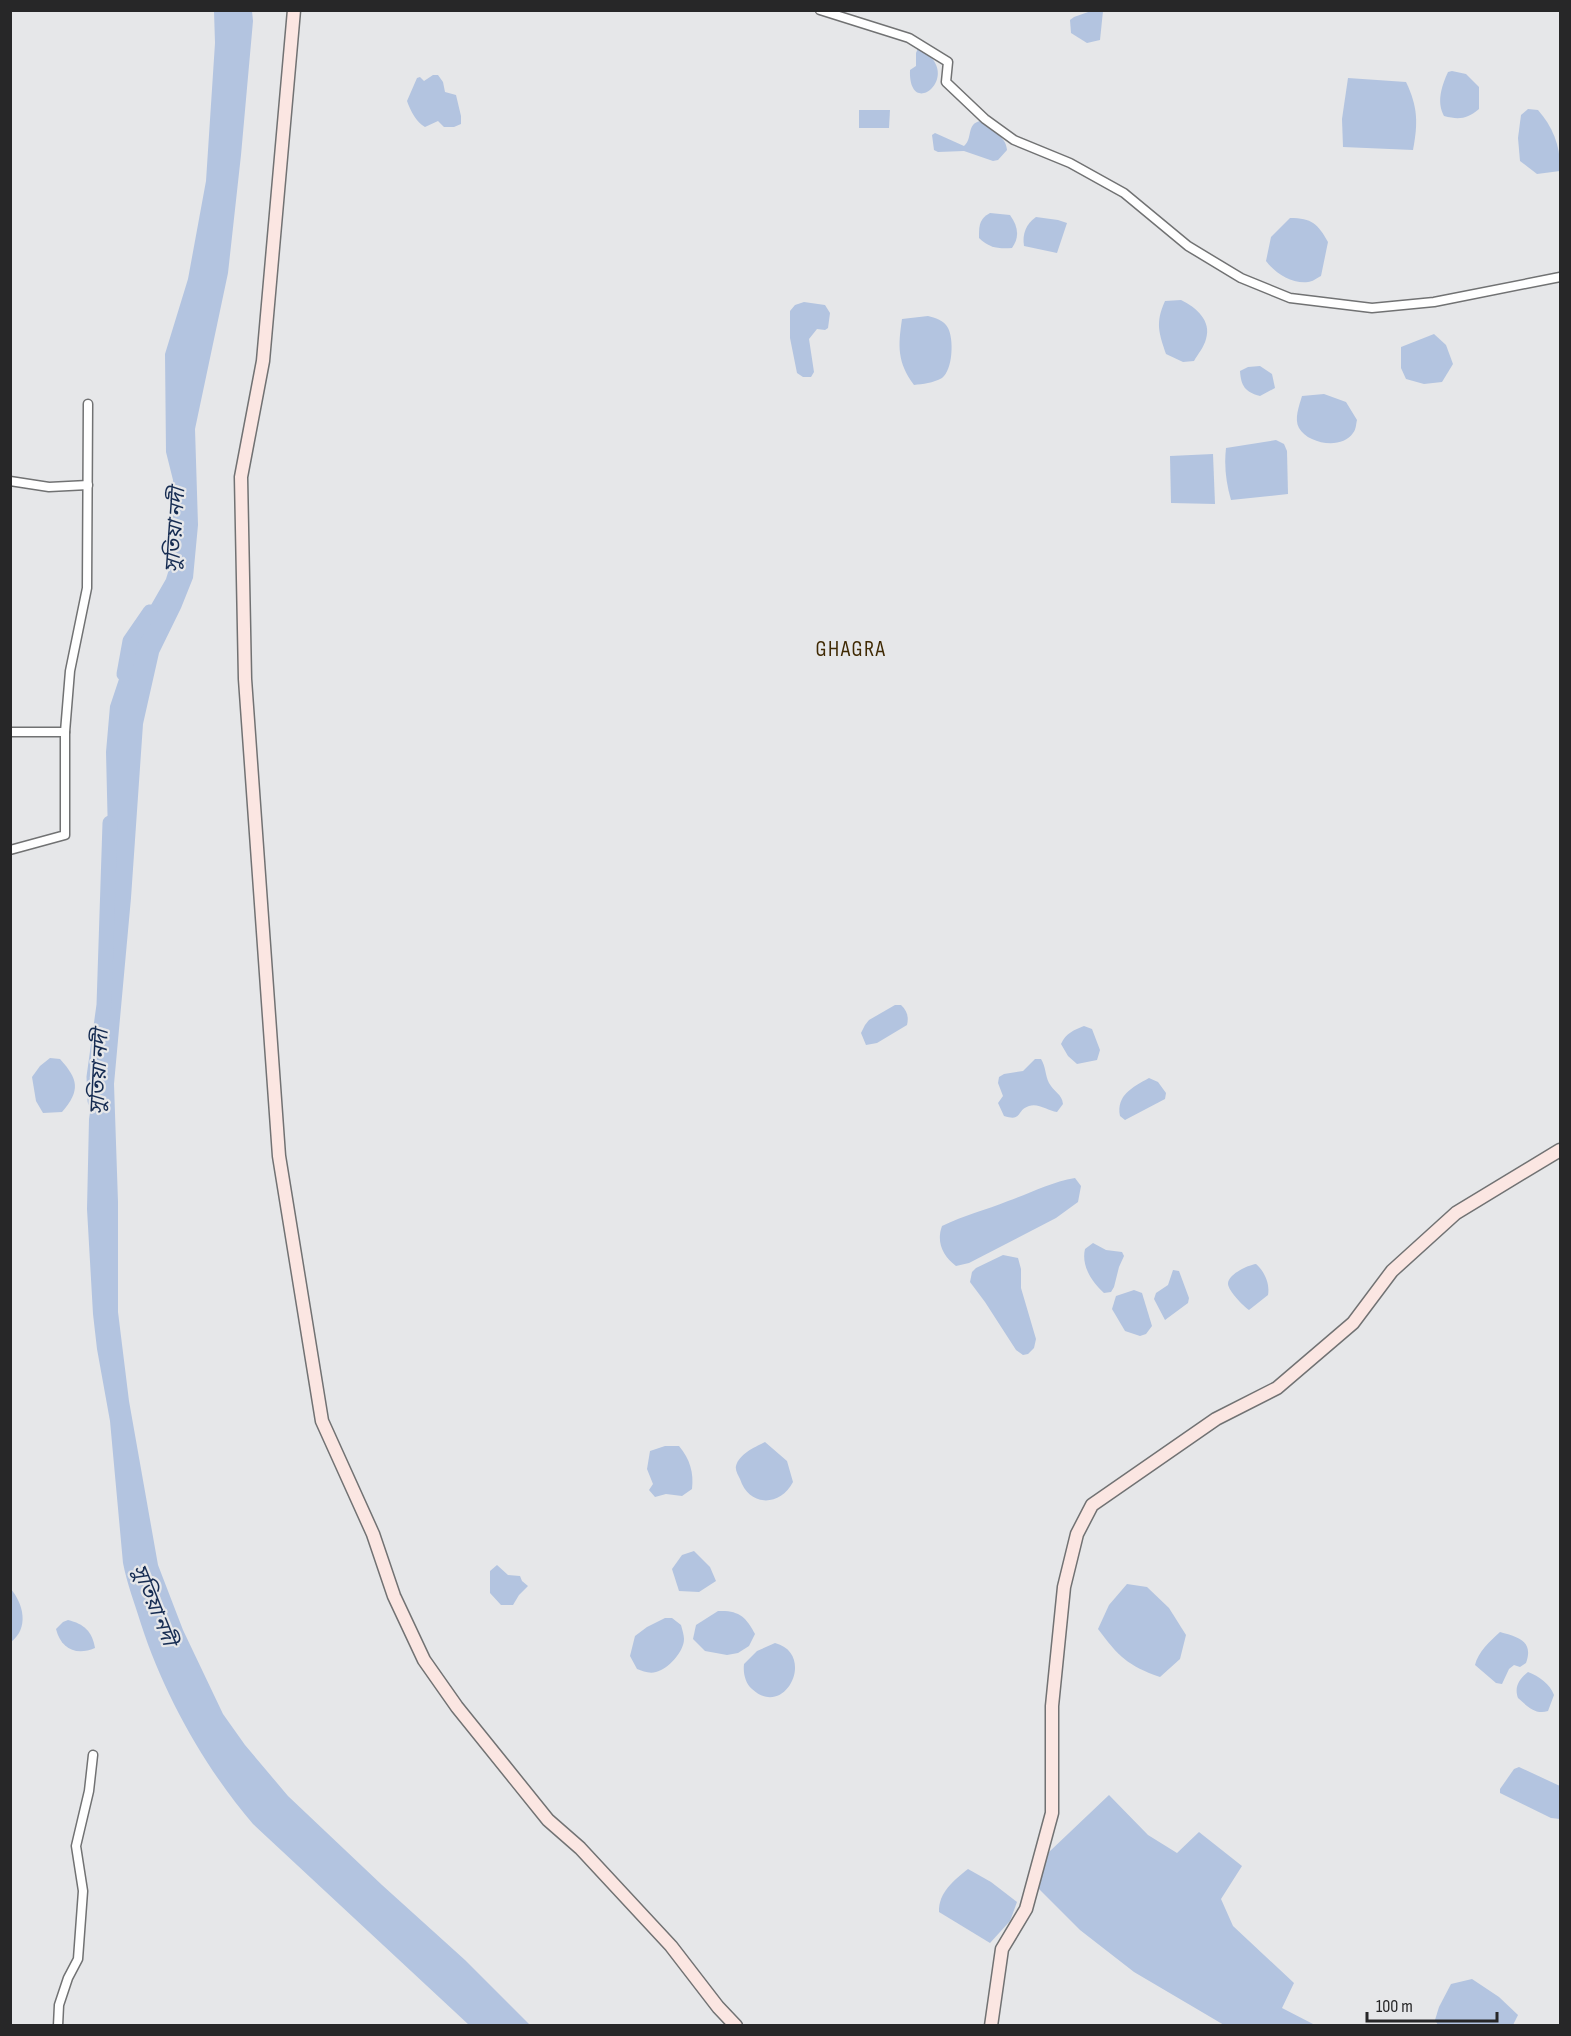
<svg xmlns="http://www.w3.org/2000/svg" width="1571" height="2036" viewBox="0 0 1571 2036" font-family="'Sofia Sans Condensed','Noto Sans Bengali',sans-serif">
<rect width="100%" height="100%" fill="#e6e7e9"/>
<g fill="#b3c4e0">
<path d="M214,11H252L253,21L241,155L228,273L195,429L198,525L193,578L181,608L159,653L143,724L131,898L114,1084L118,1202V1312L129,1401L158,1565L183,1630L223,1714L245,1745L288,1796L382,1885L465,1960L530,2025H469L253,1824C205,1768 164,1695 141,1624C135,1604 127,1584 123,1563L110,1421L97,1349L93,1314L87,1209L89,1119L100,1045L108,931L111,851L108,835L106,752L110,706L125,661L143,619L166,579L170,566L173,480L166,452L165,354L188,279L206,181L215,43Z"/>
<polygon points="1091,11 1103,11 1100,40 1087,43 1071,33 1070,20 1074,17"/>
<path d="M918,48C968,73 908,123 910,70L916,66V53Z"/>
<path d="M1452,71L1466,74L1479,87V109C1467,119 1459,120 1444,116C1436,102 1442,85 1448,72Z"/>
<path d="M433,75H438L443,82L445,92L456,95L461,116V124L454,127H444L438,121L425,127C417,123 410,110 407,101L417,78L420,77L424,81Z"/>
<path d="M1348,78L1406,82C1418,107 1418,123 1413,150L1343,147L1342,119Z"/>
<path d="M1528,109L1538,110C1553,127 1561,147 1560,171L1537,174L1520,161L1518,138L1521,115Z"/>
<polygon points="859,110 890,110 889,128 859,128"/>
<path d="M980,121C990,131 1006,135 1007,150L998,160L993,161L964,151L938,152L934,150L932,135L935,133L964,146C973,139 966,124 980,121Z"/>
<path d="M990,213L1010,215C1018,226 1020,237 1012,248C999,249 989,248 979,238C979,226 979,219 990,213Z"/>
<path d="M1036,217L1058,220L1067,223L1057,253L1024,246C1022,234 1026,224 1036,217Z"/>
<path d="M1290,218C1312,218 1318,224 1328,242L1321,276C1317,278 1312,282 1308,282C1292,284 1275,273 1266,261L1271,237Z"/>
<path d="M1181,300C1196,307 1212,321 1206,339C1204,347 1198,354 1194,361L1183,362L1166,354C1159,333 1155,323 1165,301Z"/>
<polygon points="804,302 825,305 830,313 828,328 825,330 817,329 809,339 814,372 811,377 803,377 797,373 790,338 790,311 795,305"/>
<path d="M928,316C935,318 944,320 948,328C954,339 953,370 942,378C933,383 923,384 914,385C897,362 898,346 902,319Z"/>
<polygon points="1434,334 1446,345 1453,364 1442,382 1424,384 1406,379 1401,368 1401,347"/>
<path d="M1260,366L1272,374L1275,388L1260,396C1245,392 1241,386 1240,371L1248,367Z"/>
<path d="M1324,394L1346,402L1357,420C1356,424 1356,430 1353,433C1342,450 1308,444 1299,428C1294,419 1299,406 1302,396Z"/>
<path d="M1276,440L1284,444L1287,451L1288,494L1231,500C1226,483 1224,466 1226,448Z"/>
<polygon points="1213,454 1215,504 1171,503 1170,456"/>
<path d="M895,1005H901C907,1011 909,1016 907,1025L877,1043L866,1045L861,1033L865,1025L869,1020Z"/>
<path d="M1084,1026L1092,1029L1100,1050L1097,1060L1077,1064L1068,1056L1061,1044C1066,1033 1074,1030 1084,1026Z"/>
<path d="M50,1058L60,1059C78,1079 81,1090 62,1112L43,1113L36,1101L32,1077L40,1066Z"/>
<path d="M1035,1059H1041C1046,1067 1045,1075 1049,1083C1054,1092 1062,1094 1063,1104L1057,1112C1048,1111 1039,1103 1029,1106C1016,1110 1023,1122 1004,1116L998,1103L1003,1096L998,1083L999,1077L1004,1074L1023,1071Z"/>
<path d="M1149,1078L1158,1082L1166,1093L1165,1099L1125,1120L1120,1116C1116,1095 1133,1087 1149,1078Z"/>
<path d="M1075,1178L1081,1186L1078,1202L1056,1218L969,1263L956,1266C943,1256 936,1242 942,1226C964,1215 986,1210 1008,1201C1031,1193 1051,1182 1075,1178Z"/>
<path d="M1093,1243L1106,1250L1122,1252L1124,1256L1119,1267L1114,1287L1111,1292L1104,1293C1092,1282 1081,1266 1085,1249Z"/>
<polygon points="1003,1255 1018,1258 1021,1269 1021,1288 1036,1339 1034,1348 1028,1354 1023,1355 1016,1350 985,1302 970,1282 972,1272 976,1268"/>
<path d="M1256,1264C1265,1272 1270,1284 1268,1295L1249,1310C1244,1307 1227,1290 1228,1283C1229,1274 1248,1265 1256,1264Z"/>
<polygon points="1173,1270 1179,1271 1189,1298 1188,1303 1165,1320 1154,1299 1156,1293 1168,1285"/>
<polygon points="1134,1290 1142,1293 1152,1326 1146,1334 1140,1336 1125,1331 1112,1309 1116,1296"/>
<path d="M765,1442L787,1461L793,1482C780,1507 749,1507 740,1479C738,1475 735,1470 736,1466C739,1454 755,1447 765,1442Z"/>
<path d="M665,1446H679C690,1459 694,1473 692,1489L682,1496L666,1494L655,1497L649,1490L653,1484L647,1469L650,1451Z"/>
<polygon points="694,1551 710,1567 716,1581 699,1592 679,1591 672,1569 682,1555"/>
<polygon points="497,1565 508,1575 520,1576 522,1581 528,1586 519,1595 513,1605 501,1605 490,1593 490,1571"/>
<path d="M1127,1584L1147,1587L1169,1608L1186,1635L1180,1659L1160,1677C1128,1666 1118,1656 1098,1629L1109,1605Z"/>
<path d="M10,1588C24,1604 29,1628 11,1642Z"/>
<path d="M718,1611C739,1610 746,1617 755,1634L749,1646L738,1653L727,1655L705,1651L693,1639L696,1625Z"/>
<path d="M665,1618H672L681,1625C682,1629 684,1635 684,1639C684,1652 668,1669 656,1672C649,1674 643,1671 637,1669L630,1656L635,1636L647,1627Z"/>
<path d="M68,1620C84,1624 92,1631 95,1648C76,1656 61,1649 56,1629L63,1622Z"/>
<path d="M1500,1632C1518,1637 1534,1641 1526,1663L1520,1667L1514,1665L1509,1669L1502,1684L1496,1683L1475,1665C1478,1652 1490,1641 1500,1632Z"/>
<path d="M775,1643C817,1654 785,1720 752,1689C745,1683 743,1673 744,1664L757,1651Z"/>
<path d="M1528,1672C1539,1676 1550,1684 1554,1695L1548,1711C1535,1715 1527,1706 1518,1698C1514,1687 1519,1679 1528,1672Z"/>
<polygon points="1519,1767 1560,1786 1560,1819 1551,1818 1500,1793 1500,1789 1514,1769"/>
<polygon points="1109,1795 1148,1835 1177,1853 1199,1832 1242,1866 1221,1899 1233,1926 1294,1983 1282,2008 1315,2025 1224,2025 1134,1972 1080,1930 1037,1887 1049,1852"/>
<path d="M968,1869L991,1882L1017,1902L1010,1921L990,1943L939,1912C938,1893 954,1880 968,1869Z"/>
<polygon points="1472,1979 1499,1997 1518,2015 1513,2025 1438,2025 1435,2020 1439,2007 1451,1984"/>
</g>
<g fill="none" stroke-linecap="round" stroke-linejoin="round">
<g stroke="#b3c4e0" stroke-width="15">
<polyline points="124,674 130,641 150,612"/>
<polyline points="95,1101 94,1077 104,1005 110,823"/>
</g>
<defs>
<g id="street">
<polyline points="820,10 909,38 948,62 946,82 985,119 1014,140 1070,163 1124,193 1188,246 1241,278 1290,298 1372,308 1434,302 1560,277"/>
<polyline points="10,481 49,487 88,485"/>
<polyline points="10,732 65,732 70,671 87,588 88,404"/>
<polyline points="10,850 65,835 65,732"/>
<polyline points="58,2026 59,2005 68,1978 78,1959 83,1891 76,1846 89,1791 93,1755"/>
</g>
<g id="secondary">
<polyline points="294,10 263,361 241,477 245,679 279,1156 322,1421 373,1534 394,1596 424,1660 457,1707 548,1820 580,1848 671,1946 718,2007 736,2026"/>
<polyline points="991,2026 1002,1949 1026,1909 1052,1813 1052,1706 1064,1587 1077,1534 1092,1505 1216,1419 1277,1388 1353,1323 1392,1271 1456,1213 1560,1150"/>
</g>
</defs>
<use href="#street" stroke="#717273" stroke-width="11"/>
<use href="#secondary" stroke="#717273" stroke-width="15"/>
<use href="#street" stroke="#fff" stroke-width="8"/>
<use href="#secondary" stroke="#fbe6e2" stroke-width="12"/>
</g>
<g text-anchor="middle" dominant-baseline="central" stroke-width="4.5" stroke-linejoin="round" paint-order="stroke">
<g font-size="21" font-style="italic" fill="#162c52" stroke="#e6e7e9">
<text transform="translate(175 530) rotate(-86)">সুতিয়া নদী</text>
<text transform="translate(99 1072) rotate(-87)">সুতিয়া নদী</text>
<text transform="translate(154 1605) rotate(68)">সুতিয়া নদী</text>
</g>
<g font-size="22" letter-spacing="1.5" fill="#402a04" stroke="#e6e7e9">
<text x="851" y="649">GHAGRA</text>
</g>
</g>
<rect width="1571" height="2036" fill="none" stroke="#272728" stroke-width="24"/>
<path d="M1367 2012v9h130v-9" fill="none" stroke="#272728" stroke-width="3"/>
<text x="1376" y="2012" font-size="18" fill="#272728" stroke="#e6e7e9" stroke-width="4.5" paint-order="stroke">100 m</text>
</svg>
